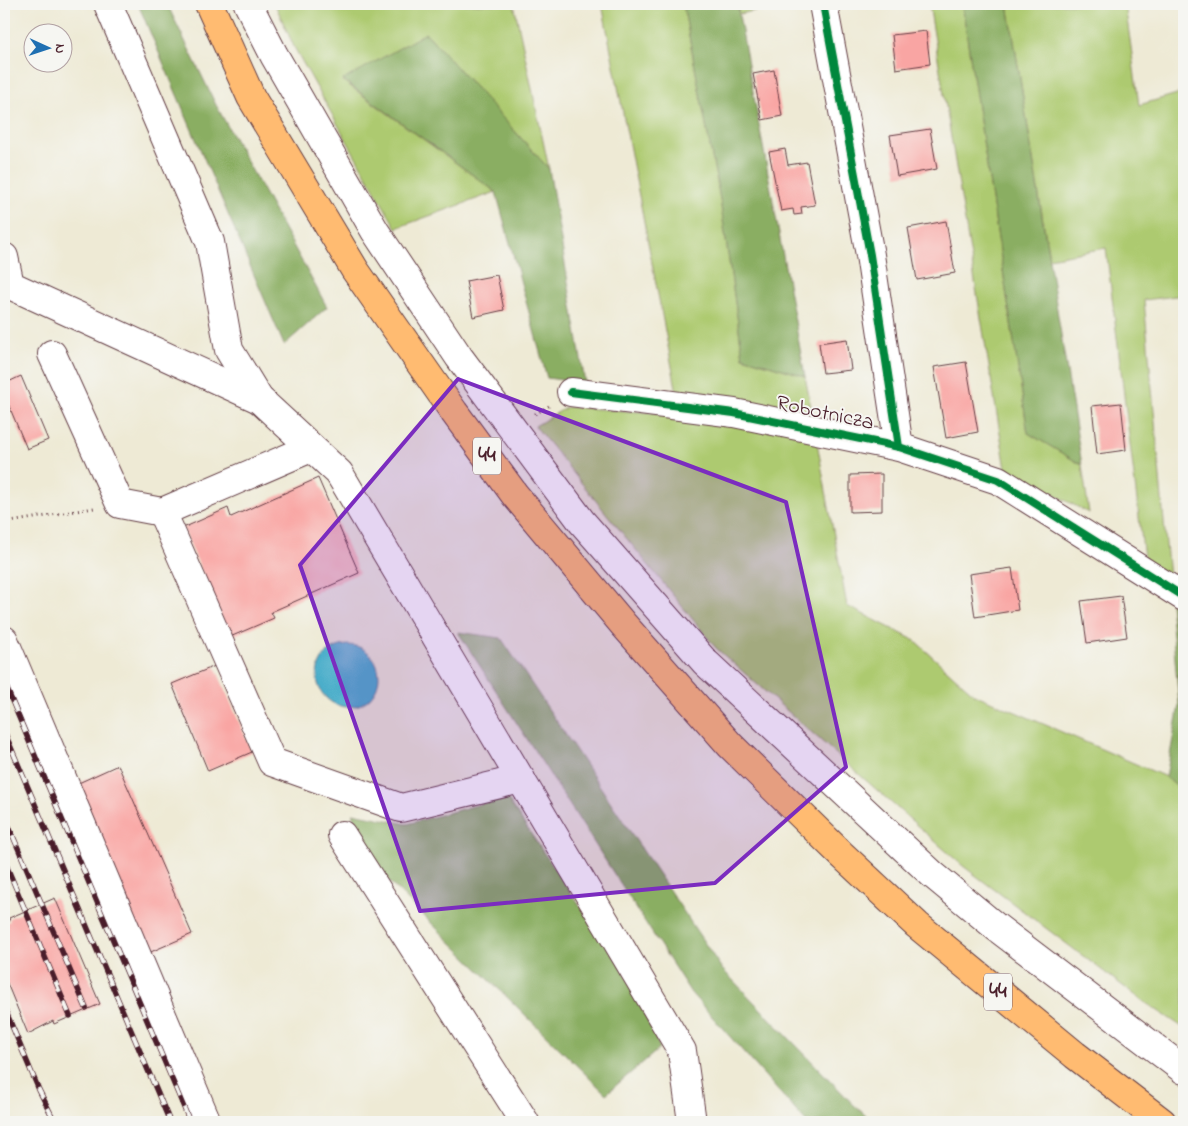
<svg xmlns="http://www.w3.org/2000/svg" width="1188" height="1126" viewBox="0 0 1188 1126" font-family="'Indie Flower',sans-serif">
<rect width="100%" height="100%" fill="#f6f6f2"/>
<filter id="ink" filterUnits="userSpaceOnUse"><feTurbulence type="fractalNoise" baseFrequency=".02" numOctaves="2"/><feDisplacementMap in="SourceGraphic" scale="10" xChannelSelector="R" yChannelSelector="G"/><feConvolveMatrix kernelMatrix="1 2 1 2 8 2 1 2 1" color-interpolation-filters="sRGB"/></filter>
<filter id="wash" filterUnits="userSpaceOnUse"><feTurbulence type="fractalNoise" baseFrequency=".0096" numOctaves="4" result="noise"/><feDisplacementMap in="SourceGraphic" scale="20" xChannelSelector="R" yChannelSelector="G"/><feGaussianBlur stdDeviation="1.12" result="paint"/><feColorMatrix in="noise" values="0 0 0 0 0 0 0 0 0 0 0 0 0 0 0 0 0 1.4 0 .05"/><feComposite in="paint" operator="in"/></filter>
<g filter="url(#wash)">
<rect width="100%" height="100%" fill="#eeead5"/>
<g fill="#adca70" stroke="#7c744e">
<polygon points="275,4 514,4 549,169 426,33 343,81 496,192 396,228 294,47"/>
<polygon points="602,4 683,4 720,199 743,357 805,376 814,423 678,398"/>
<polygon points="737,4 788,4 739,14"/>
<polygon points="929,4 962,4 1028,433 1082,465 1089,513 1006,469"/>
<polygon points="1008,4 1125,4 1139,105 1184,92 1184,295 1144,300 1169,577 1144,558 1106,248 1049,258"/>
<polygon points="567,407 732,418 816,437 847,606 914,640 974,694 1166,777 1184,793 1184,1028 1143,1001 963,866 716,648 535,426"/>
</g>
<g fill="#8aae62" stroke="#6a6646">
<polygon points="138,4 167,4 216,105 327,307 284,345"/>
<polygon points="683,4 737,4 805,376 743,357 720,199"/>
<polygon points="962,4 1008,4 1082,465 1028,433"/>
<polygon points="426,33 549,169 585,383 547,378 496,192 343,80"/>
<polygon points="1170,602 1184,612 1184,793 1166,777 1179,705"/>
<polygon points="458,632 501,638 722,969 854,1105 873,1122 806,1122 691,993"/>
<polygon points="506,797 626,974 660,1048 606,1094 375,868 353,813 407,824"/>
</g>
<circle fill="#4baeca" stroke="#4a667a" cx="348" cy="676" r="31"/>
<g id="blocks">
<g fill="#f9a5a3">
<polygon points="926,31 930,64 896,69 892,35"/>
<polygon points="774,70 782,116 762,120 753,74"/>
<polygon points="930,129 937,169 897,176 890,135"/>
<polygon points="785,149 788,165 807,162 815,205 801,207 802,214 794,215 793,209 781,211 769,152"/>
<polygon points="946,221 955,273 917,280 908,228"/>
<polygon points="497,275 504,310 473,317 466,281"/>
<polygon points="847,339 851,370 823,373 819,343"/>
<polygon points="966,362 978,432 946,438 934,367"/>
<polygon points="21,376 48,440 27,449 4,394 4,384"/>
<polygon points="1121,403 1126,450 1097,454 1092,406"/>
<polygon points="882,474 882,511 850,512 850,475"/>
<polygon points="318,478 359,573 271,612 274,618 230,637 183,528 228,508 231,517"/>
<polygon points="1012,568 1018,610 975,617 969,574"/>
<polygon points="1121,596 1127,637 1087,643 1081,601"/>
<polygon points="215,666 252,752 208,771 172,684"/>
<polygon points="118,765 192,934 146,954 72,786"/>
<polygon points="55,898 100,1004 54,1024 53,1021 28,1034 4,976 4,923 10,921 9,918"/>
</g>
</g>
</g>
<g filter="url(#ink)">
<use href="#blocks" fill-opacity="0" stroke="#633d44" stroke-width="1"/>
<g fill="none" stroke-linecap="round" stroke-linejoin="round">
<defs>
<g id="minor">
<polyline points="108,4 210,242 229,350 259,399 339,473 682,1051 692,1122"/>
<polyline points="248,4 274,55 375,231 459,357 582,522 705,662 932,874 996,927 1184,1070"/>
<polyline points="823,4 870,255 899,447"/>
<polyline points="4,257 10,285 259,399"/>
<polyline points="52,354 120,504 162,512"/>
<polyline points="571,392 734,413 899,447 998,480 1184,597"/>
<polyline points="311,448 162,512 272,762 401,808 521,779"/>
<polyline points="4,640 207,1122"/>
<polyline points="342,835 525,1122"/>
</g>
<polyline id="major" points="209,4 251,97 355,270 454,412 515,495 623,624 730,745 841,854 917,925 1075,1055 1162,1122"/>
</defs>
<use href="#minor" stroke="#633d44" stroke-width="30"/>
<use href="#major" stroke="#633d44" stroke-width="30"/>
<g stroke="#633d44" stroke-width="3" stroke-dasharray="1 4" stroke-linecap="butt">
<polyline points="535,414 549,406"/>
<polyline points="4,523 94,508"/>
</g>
<use href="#minor" stroke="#fff" stroke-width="28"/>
<use href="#major" stroke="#ffbb71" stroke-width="28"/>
<defs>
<g id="rail">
<polyline points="4,682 190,1122"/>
<polyline points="4,731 170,1122"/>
<polyline points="4,815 86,1008"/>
<polyline points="4,860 70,1016"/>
<polyline points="4,1007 39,1090 55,1122"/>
</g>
</defs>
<use href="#rail" stroke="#4a1f2b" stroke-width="5.5"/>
<use href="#rail" stroke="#f6f6f2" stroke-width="4" stroke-dasharray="11" stroke-linecap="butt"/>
<defs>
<g id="cycleway">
<polyline points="823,4 870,255 899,447"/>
<polyline points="571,392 734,413 899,447 998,480 1184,597"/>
</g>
</defs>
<use href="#cycleway" stroke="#f6f6f2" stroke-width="11"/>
<use href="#cycleway" stroke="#00873e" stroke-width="8"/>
</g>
</g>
<path fill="#7b2cbf" fill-opacity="0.2" stroke="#7b2cbf" stroke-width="4" stroke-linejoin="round" d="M458,379L786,502L846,767L715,883L420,911L300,565Z"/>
<g text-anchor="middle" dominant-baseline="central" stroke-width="4" stroke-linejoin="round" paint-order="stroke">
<g fill="#f6f6f2" stroke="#7e6067" stroke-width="1">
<rect x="473" y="437.5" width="28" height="37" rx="4"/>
<rect x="984" y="973.5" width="28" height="37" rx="4"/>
</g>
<g font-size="21" font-weight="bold" fill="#4a1f2b">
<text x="487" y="456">44</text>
<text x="998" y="992">44</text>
</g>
<g font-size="22" fill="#4a1f2b" stroke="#f6f6f2">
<text transform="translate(825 414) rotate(12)">Robotnicza</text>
</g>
</g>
<rect width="1188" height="1126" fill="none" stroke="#f6f6f2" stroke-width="20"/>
<g transform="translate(48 48) rotate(93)"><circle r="24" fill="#f6f6f2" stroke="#b1a0a2"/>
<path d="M0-4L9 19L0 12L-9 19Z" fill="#1f6fb2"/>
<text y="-8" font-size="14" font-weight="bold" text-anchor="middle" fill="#4a1f2b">N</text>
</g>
</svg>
